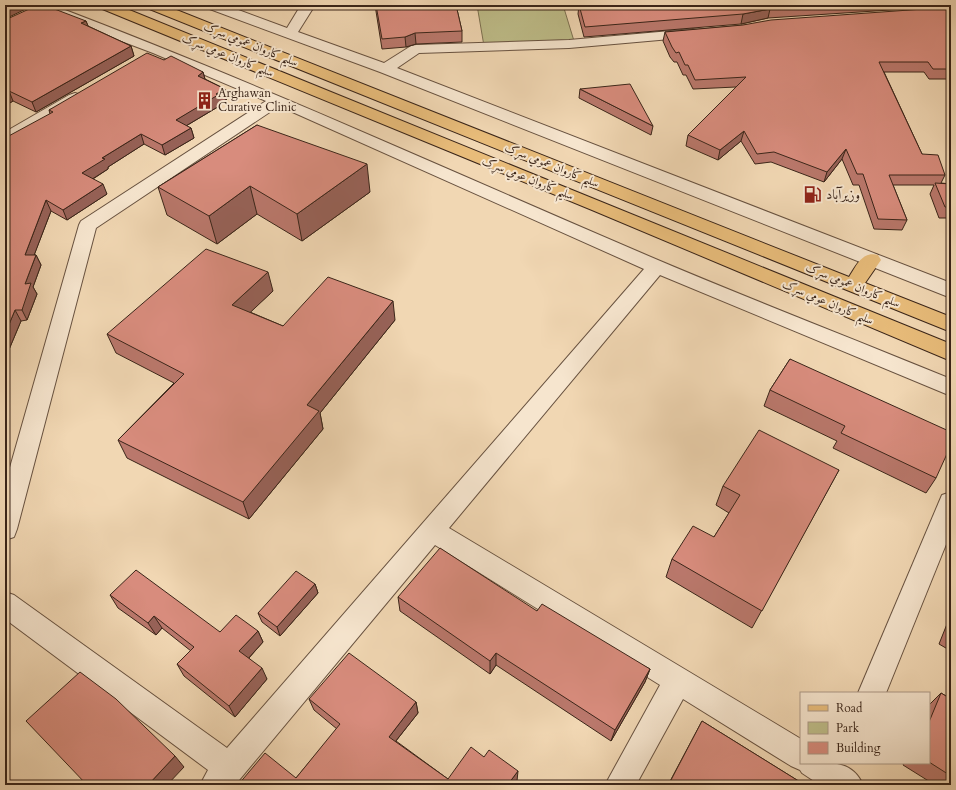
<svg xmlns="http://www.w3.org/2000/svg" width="956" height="790" viewBox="0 0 956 790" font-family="Cardo,Amiri,serif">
<rect width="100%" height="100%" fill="#f1d7b3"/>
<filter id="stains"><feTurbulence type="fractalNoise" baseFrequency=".005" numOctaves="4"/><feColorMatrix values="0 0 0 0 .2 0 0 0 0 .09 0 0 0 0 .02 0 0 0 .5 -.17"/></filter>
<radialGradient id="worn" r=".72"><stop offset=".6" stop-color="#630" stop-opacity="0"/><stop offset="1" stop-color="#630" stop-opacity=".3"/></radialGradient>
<polygon fill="#bebd89" stroke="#7c7151" points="477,5 563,5 574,41 484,46"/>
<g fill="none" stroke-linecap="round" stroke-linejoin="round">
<defs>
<g id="minor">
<path d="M32,5H52C243,77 428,161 616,242C726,290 839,333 951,379V396L660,275L449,528L801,739V763C826,763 852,758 863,785H820L802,773L800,770L791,766L683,699L636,785H605L660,685L435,545L235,785H200L208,770L5,619V592L14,595L227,748L644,269L279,106L96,228L17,529L14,537L5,540V485L79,225L81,221L266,101L153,53L34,8Z"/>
<polygon points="205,5 225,5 287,28 301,5 315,5 298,32 384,63 411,46 416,45 569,40 693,29 698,30 700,33 698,36 693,37 569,48 419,53 397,68 951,283 951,298 380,72 207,8"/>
<polygon points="75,93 81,95 83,98 81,101 11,143 5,144 5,132 69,95"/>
<polygon points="951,492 951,532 886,693 858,693 939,502 942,495"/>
</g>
<g id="major">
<polygon points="98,5 117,5 951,344 951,361 592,210 100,8"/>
<path d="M145,5H164L849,277C857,265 862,251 878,255L881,260L865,283L951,317V332L147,8Z"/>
</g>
</defs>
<use href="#minor" stroke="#685240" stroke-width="2"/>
<use href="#major" stroke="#3a2519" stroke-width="2"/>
<use href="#minor" fill="#f6e5ce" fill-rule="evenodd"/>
<use href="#major" fill="#e8bc7a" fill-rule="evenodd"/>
</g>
<g fill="#ba786c" stroke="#3a2519">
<polygon points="375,5 456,5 462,31 462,42 416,44 406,47 382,49"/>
<polygon points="579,5 951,5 951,6 768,18 741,24 584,37 578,14"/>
<polygon points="951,7 951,79 929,79 924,72 884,72 922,154 945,175 941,183 951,184 951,218 939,218 930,194 934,185 893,185 907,220 902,230 874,229 859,185 853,185 842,159 824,182 771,162 755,164 741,141 718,160 686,146 688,135 736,87 693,89 686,75 683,75 677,62 674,62 670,57 663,41 665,32"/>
<polygon points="5,20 86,21 88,26 131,46 134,56 36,112 13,101 5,106"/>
<polygon points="164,60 203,72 205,79 225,89 227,99 220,103 221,105 186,126 191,128 194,138 165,155 144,144 108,167 108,169 93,179 107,194 67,220 51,211 34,255 36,255 41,265 33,287 37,294 27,320 21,321 5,359 50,114 49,110"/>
<polygon points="580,89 653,126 651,135 579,98"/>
<polygon points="257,125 370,192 302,241 257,214 217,244 167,215 158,187"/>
<polygon points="273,291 250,312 283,326 395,320 320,413 323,429 249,519 127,458 118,440 174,383 116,353 107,334"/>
<polygon points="790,359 936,478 926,493 833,448 837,441 764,406 770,390"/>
<polygon points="839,470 752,628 666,577 672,559 714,537 729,513 716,505 723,486"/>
<polygon points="315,584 318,593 280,636 262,622 258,613"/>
<polygon points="110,595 220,632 258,631 263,642 249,658 267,679 235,717 184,676 177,664 191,651 162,628 156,635 118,608"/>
<polygon points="398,597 537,611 650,669 645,682 611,741 496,665 490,674 400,611"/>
<polygon points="951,614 951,651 939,644"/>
<polygon points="941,693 951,699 951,785 935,785 903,765 904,763 929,763 929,705"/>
<polygon points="309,699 416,702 418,713 396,741 448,779 517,781 514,785 238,785 296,778 337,729 314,710"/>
<polygon points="702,721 805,785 668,785"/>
</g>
<g fill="#976258" stroke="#3a2519">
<polygon points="10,5 29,5 30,7 5,19 5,7"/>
<polygon points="770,9 768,18 741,24 743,14"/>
<polygon points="86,21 90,31 81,23"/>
<polygon points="415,33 416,44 406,47 405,37"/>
<polygon points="131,46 134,56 36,112 32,102"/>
<polygon points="203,72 206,83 198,76"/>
<polygon points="225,89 227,99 220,103 221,105 179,130 176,120"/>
<polygon points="9,91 13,101 5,106 5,93"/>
<polygon points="191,128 194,138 165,155 162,145"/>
<polygon points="744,131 741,141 718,160 720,150"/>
<polygon points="141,134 144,144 108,167 108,169 86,183 82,173 102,158"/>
<polygon points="846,149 842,159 824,182 827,172"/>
<polygon points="367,164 370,192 302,241 297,214"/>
<polygon points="103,184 107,194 67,220 63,210"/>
<polygon points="250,186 257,214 217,244 209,216"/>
<polygon points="46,200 51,211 30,266 25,255"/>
<polygon points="36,255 41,265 33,287 37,294 27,320 22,310 25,284"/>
<polygon points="268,272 273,291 238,324 232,305"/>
<polygon points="393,301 395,320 320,413 323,429 249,519 243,502 307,405"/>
<polygon points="15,310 21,321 5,359 5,334"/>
<polygon points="315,584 318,593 280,636 277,627"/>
<polygon points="154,616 162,628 156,635 148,623"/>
<polygon points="258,631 263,642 245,662 239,651"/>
<polygon points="496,653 496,665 490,674 490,661"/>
<polygon points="262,668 267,679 235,717 229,706"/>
<polygon points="650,669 645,682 611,741 615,730"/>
<polygon points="416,702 418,713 391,747 389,737"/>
<polygon points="175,756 184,767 167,785 148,785"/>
<polygon points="518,771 517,781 514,785 509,785 509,783"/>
</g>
<g fill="#d88c7d" stroke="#3a2519">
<polygon points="5,5 10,5 5,7"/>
<polygon points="38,5 44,5 86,21 81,23 131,46 32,102 9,91 5,93 5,20"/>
<polygon points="376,5 456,5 462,31 415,33 405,37 382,39"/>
<polygon points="579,5 829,5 770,9 743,14 585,27"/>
<polygon points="951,7 951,69 933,69 928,62 879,62 922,154 938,155 945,175 889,175 907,220 878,219 863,174 857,174 846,149 827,172 774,152 757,154 744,131 720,150 688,135 746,77 695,80 688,65 685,65 679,52 676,53 672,47 665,32 743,25 771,20"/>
<polygon points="147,53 164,60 171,56 203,72 198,76 225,89 216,94 218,95 176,120 191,128 162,145 141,134 102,158 105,159 82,173 103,184 63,210 46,200 25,255 36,255 25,284 31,283 22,310 15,310 5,334 5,138 53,112 49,110"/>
<polygon points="630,84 653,126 580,89"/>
<polygon points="257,125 367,164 297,214 250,186 209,216 158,187"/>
<polygon points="935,183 951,184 951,207 945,207"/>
<polygon points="206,249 268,272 232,305 283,326 328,277 393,301 307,405 319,411 243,502 118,440 184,374 107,334"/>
<polygon points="790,359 951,432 951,445 936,478 841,433 845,426 770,390"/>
<polygon points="759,430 839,470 762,611 672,559 693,526 714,537 740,495 723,486"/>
<polygon points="440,548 537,611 542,604 650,669 615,730 496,653 490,661 398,597"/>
<polygon points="136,570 220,632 236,615 258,631 239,651 262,668 229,706 177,664 194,647 154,616 148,623 110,595"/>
<polygon points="296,571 315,584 277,627 258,613"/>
<polygon points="349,653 416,702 389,737 448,779 471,747 484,757 489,750 518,771 509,783 512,785 238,785 265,753 296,778 340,724 309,699"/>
<polygon points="80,672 116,699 175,756 148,785 87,785 26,721"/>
<polygon points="941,693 951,699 951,776 929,762 929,722"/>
<polygon points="702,721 805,785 679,785 671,780"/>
</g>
<defs>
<symbol id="building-bare" viewBox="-9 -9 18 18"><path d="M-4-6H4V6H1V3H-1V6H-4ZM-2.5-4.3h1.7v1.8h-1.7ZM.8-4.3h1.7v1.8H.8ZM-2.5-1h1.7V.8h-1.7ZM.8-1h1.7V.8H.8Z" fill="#8f2418" stroke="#f6e5ce" stroke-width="2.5" paint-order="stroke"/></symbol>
<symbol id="fuel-bare" viewBox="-9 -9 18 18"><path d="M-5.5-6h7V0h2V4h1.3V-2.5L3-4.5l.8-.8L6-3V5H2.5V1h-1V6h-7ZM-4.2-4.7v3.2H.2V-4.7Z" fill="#8f2418" stroke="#f6e5ce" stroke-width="2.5" paint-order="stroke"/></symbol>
</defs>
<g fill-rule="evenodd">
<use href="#building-bare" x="192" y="88" width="25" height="25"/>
<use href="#fuel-bare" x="800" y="182" width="25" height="25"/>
</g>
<g text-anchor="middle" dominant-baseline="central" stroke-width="4" stroke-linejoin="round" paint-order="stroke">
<g font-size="12" fill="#3a2519" stroke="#f6e5ce">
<text transform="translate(251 44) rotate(22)">سلیم کاروان عمومي سړک</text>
<text transform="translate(228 55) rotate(22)">سلیم کاروان عومي سړک</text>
<text transform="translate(552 165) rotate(22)">سلیم کاروان عمومي سړک</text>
<text transform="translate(528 178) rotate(22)">سلیم کاروان عومي سړک</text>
<text transform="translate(853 285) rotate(22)">سلیم کاروان عمومي سړک</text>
<text transform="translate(828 302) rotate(23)">سلیم کاروان عومي سړک</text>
</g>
<g font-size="12" fill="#3a2519" stroke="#f6e5ce" text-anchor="start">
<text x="218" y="93">Arghawan<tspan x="218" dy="14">Curative Clinic</tspan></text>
</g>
<g font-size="14" fill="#3a2519" stroke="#f6e5ce" text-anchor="start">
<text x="826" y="194">وزیرآباد</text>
</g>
</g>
<rect width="956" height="790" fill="none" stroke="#f1d7b3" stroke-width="20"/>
<rect x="6" y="6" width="944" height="778" fill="none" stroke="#3a2519" stroke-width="2"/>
<rect x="10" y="10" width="936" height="770" fill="none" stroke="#3a2519"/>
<rect x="800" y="692" width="130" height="72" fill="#f6e5ce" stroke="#ab9886"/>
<rect x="808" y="705" width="20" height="6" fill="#e8bc7a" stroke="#ab9886"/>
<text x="836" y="712" font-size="12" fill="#3a2519">Road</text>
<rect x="808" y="722" width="20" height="12" fill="#bebd89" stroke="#ab9886"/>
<text x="836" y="732" font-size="12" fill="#3a2519">Park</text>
<rect x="808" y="742" width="20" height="12" fill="#d88c7d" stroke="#ab9886"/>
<text x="836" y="752" font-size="12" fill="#3a2519">Building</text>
<rect width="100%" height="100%" filter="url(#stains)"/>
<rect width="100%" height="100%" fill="url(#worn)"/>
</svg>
